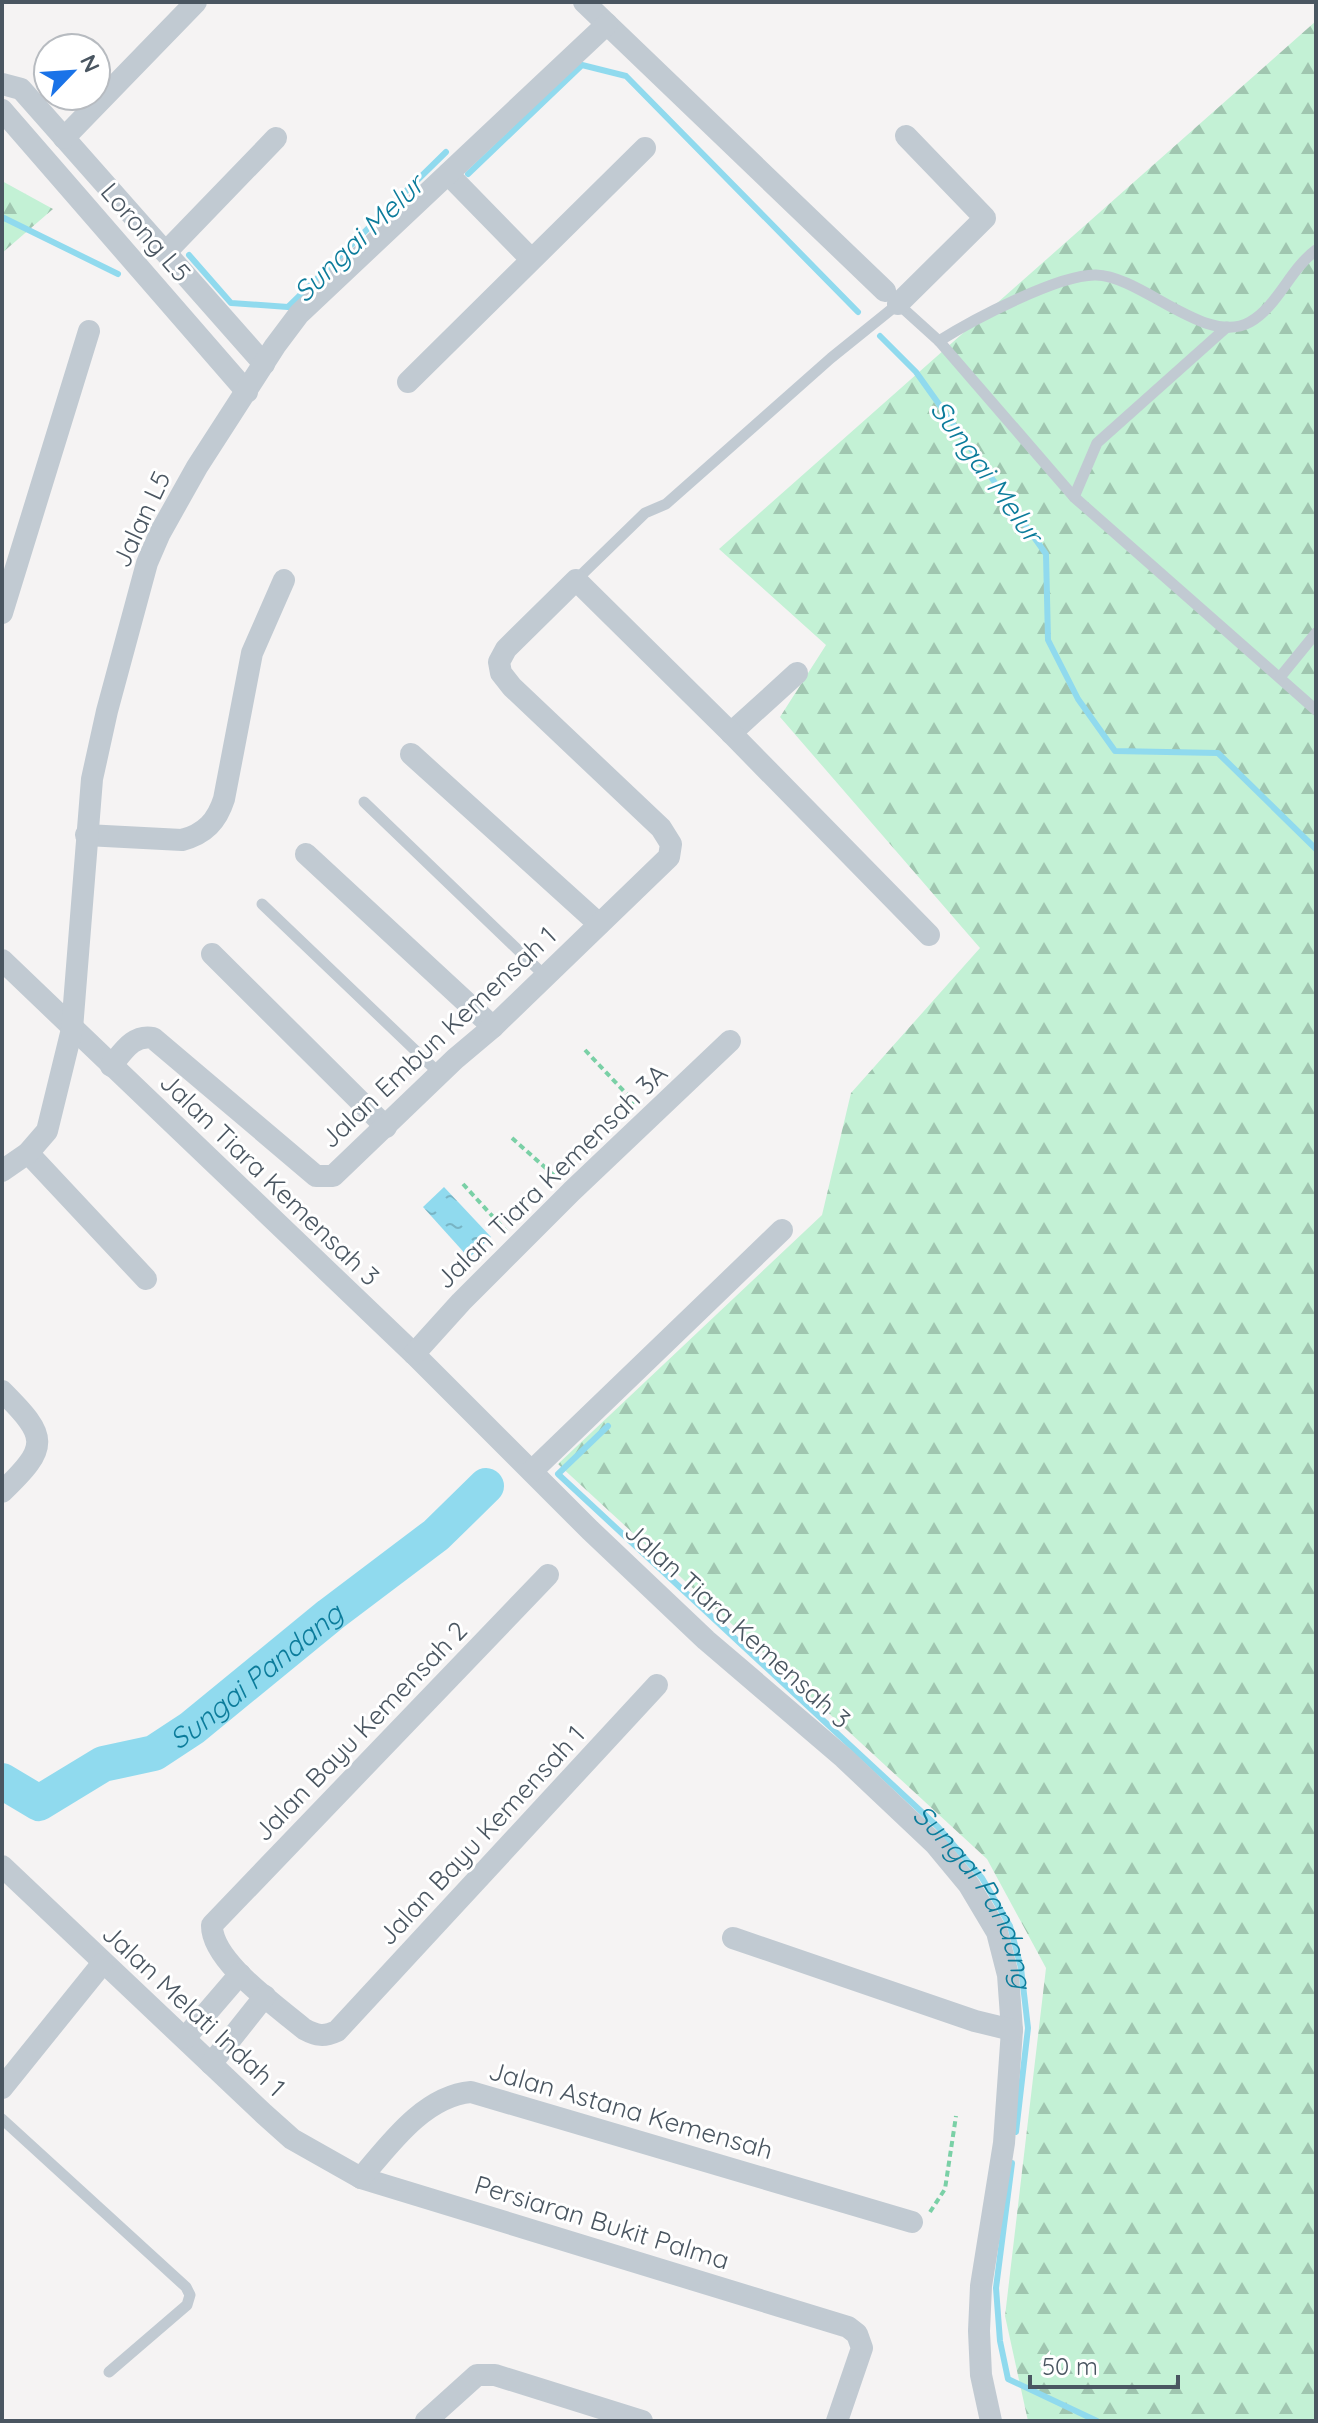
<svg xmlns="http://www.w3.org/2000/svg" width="1318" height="2423" viewBox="0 0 1318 2423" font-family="Quicksand,sans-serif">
<defs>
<pattern id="forest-firs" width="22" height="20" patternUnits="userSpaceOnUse" patternTransform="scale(2)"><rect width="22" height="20" fill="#c3f1d5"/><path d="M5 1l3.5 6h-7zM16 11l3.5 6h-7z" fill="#a0c6b0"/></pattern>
<pattern id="water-ripples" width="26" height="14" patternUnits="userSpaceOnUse" patternTransform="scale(2)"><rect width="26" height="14" fill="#90daee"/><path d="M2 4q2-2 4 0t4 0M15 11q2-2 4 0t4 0" fill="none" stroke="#78b4c4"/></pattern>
</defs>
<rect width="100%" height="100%" fill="#f5f3f3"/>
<g fill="url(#forest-firs)">
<polygon points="1316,21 1316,2421 1028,2421 1005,2316 1046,1968 987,1859 558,1464 822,1215 851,1093 980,948 780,717 826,645 719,549"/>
<polygon points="2,181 53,209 2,253"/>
</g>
<polygon fill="url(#water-ripples)" points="444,1187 491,1237 469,1258 423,1207"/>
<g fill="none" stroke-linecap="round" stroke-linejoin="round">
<g stroke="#90daee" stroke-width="6">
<polyline points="468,174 582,65 626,76 858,312"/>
<polyline points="2,217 118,274"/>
<polyline points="189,255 231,303 288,307 446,152"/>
<polyline points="880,336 916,372 1046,554 1048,640 1078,699 1115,751 1218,753 1316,849"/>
<path id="s1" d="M608,1426L558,1474L938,1827L982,1878L1010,1926L1021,1968L1028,2028L1016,2132"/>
<polyline points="1012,2163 996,2288 1000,2341 1008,2379 1097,2421"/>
</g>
<path stroke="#90daee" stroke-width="36" id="s2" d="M2,1781L39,1803L103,1764L154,1753L192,1728L330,1615L436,1535L486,1486"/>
<g stroke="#7ad0a6" stroke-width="4" stroke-dasharray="6 4" stroke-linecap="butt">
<polyline points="585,1050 635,1103"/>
<polyline points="512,1138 558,1179"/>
<polyline points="463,1184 506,1231"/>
<polyline points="930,2212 945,2189 956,2116"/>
</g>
<g stroke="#c1cad2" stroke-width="11">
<polyline points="897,303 939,341 1074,497 1316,710"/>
<path d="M939,341C972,320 1059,274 1096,275C1142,276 1206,347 1250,322C1278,306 1290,269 1316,250"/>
<polyline points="1074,497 1097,443 1227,327"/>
<polyline points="576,580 645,513 666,504 831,358 898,304"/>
<polyline points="1281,676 1316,633"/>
<polyline points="364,802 544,975"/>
<polyline points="262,904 440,1074"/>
<polyline points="2,2119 186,2287 190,2295 187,2305 109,2372"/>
</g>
<g stroke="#c1cad2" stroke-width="22">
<polyline points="584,2 885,291"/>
<polyline points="2,84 21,89 264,364"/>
<polyline points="2,110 247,392"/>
<polyline points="64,138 196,2"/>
<polyline points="448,174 531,259"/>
<polyline points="167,251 276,138"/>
<polyline points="898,304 985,218 906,136"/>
<polyline points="408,382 645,148"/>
<polyline points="2,613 89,331"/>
<polyline points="731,733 797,673"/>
<polyline points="411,754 599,924"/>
<path d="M86,835L182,840C205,834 217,821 224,799L252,653L284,580"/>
<polyline points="306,854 493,1027"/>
<polyline points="212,954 386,1127"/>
<polyline points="2,960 414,1354 590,1530 706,1640 844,1758 935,1844 969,1885 997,1932 1008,1975 1012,2030 1004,2143 981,2286 979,2331 981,2375 991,2421"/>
<path d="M111,1066C123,1052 133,1034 153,1038L316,1176H333L455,1059L493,1027L669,857L671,844L661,828L512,687L501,673L499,662L506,649L576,580L731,733L929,935"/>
<polyline points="28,1153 146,1279"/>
<polyline points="2,1171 28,1153 47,1131 72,1029 92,779 107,711 147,563 160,533 197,467 275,346 299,314 607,24"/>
<polyline points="414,1354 461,1302 572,1191 730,1041"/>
<path d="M2,1391C48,1437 50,1446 2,1492"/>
<polyline points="532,1471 782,1230"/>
<path d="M548,1575L212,1925C211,1961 277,2006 304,2029C317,2036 324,2037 337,2031L657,1685"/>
<polyline points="2,1866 264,2114 292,2139 361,2178 848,2327 857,2334 862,2348 837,2421"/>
<polyline points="733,1938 975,2021 1012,2030"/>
<polyline points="185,2038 240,1974"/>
<polyline points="211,2064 265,1996"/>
<polyline points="2,2088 102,1964"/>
<path d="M361,2178C389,2145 424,2096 471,2092L912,2222"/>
<polyline points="426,2421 477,2375 495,2375 642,2421"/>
</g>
</g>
<g text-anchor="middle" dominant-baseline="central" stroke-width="6" stroke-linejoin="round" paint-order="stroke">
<g font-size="26" fill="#4a5661" stroke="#fff">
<text transform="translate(146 232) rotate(49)">Lorong L5</text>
<text transform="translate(141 519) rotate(-65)">Jalan L5</text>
<text transform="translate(438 1037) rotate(-43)">Jalan Embun Kemensah 1</text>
<text transform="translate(551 1176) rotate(-44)">Jalan Tiara Kemensah 3A</text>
<text transform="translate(270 1179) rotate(44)">Jalan Tiara Kemensah 3</text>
<text transform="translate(738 1625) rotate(42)">Jalan Tiara Kemensah 3</text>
<text transform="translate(360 1731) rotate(-46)">Jalan Bayu Kemensah 2</text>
<text transform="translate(481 1835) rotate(-47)">Jalan Bayu Kemensah 1</text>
<text transform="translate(194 2010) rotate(43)">Jalan Melati Indah 1</text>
<text transform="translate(631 2110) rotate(16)">Jalan Astana Kemensah</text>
<text transform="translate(602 2222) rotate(17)">Persiaran Bukit Palma</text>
</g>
<g font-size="28" font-style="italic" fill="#0c7c9b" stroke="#fff">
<text transform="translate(358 238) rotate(-44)">Sungai Melur</text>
<text transform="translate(987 471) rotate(54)">Sungai Melur</text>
<text stroke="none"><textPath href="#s2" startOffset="298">Sungai Pandang</textPath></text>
<text stroke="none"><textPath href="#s1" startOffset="668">Sungai Pandang</textPath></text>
</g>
</g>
<rect width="1318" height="2423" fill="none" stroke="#4a5661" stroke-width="8"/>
<g transform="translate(72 72) rotate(65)"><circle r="38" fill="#ffffff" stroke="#b7bbc0" stroke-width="2"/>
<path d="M0-6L14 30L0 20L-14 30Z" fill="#1a73e8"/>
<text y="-12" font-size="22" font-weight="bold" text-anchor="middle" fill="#4a5661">N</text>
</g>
<path d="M1030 2375v12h148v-12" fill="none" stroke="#4a5661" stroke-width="4"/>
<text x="1042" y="2375" font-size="24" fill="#4a5661" stroke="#ffffff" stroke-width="6" paint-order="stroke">50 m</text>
</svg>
